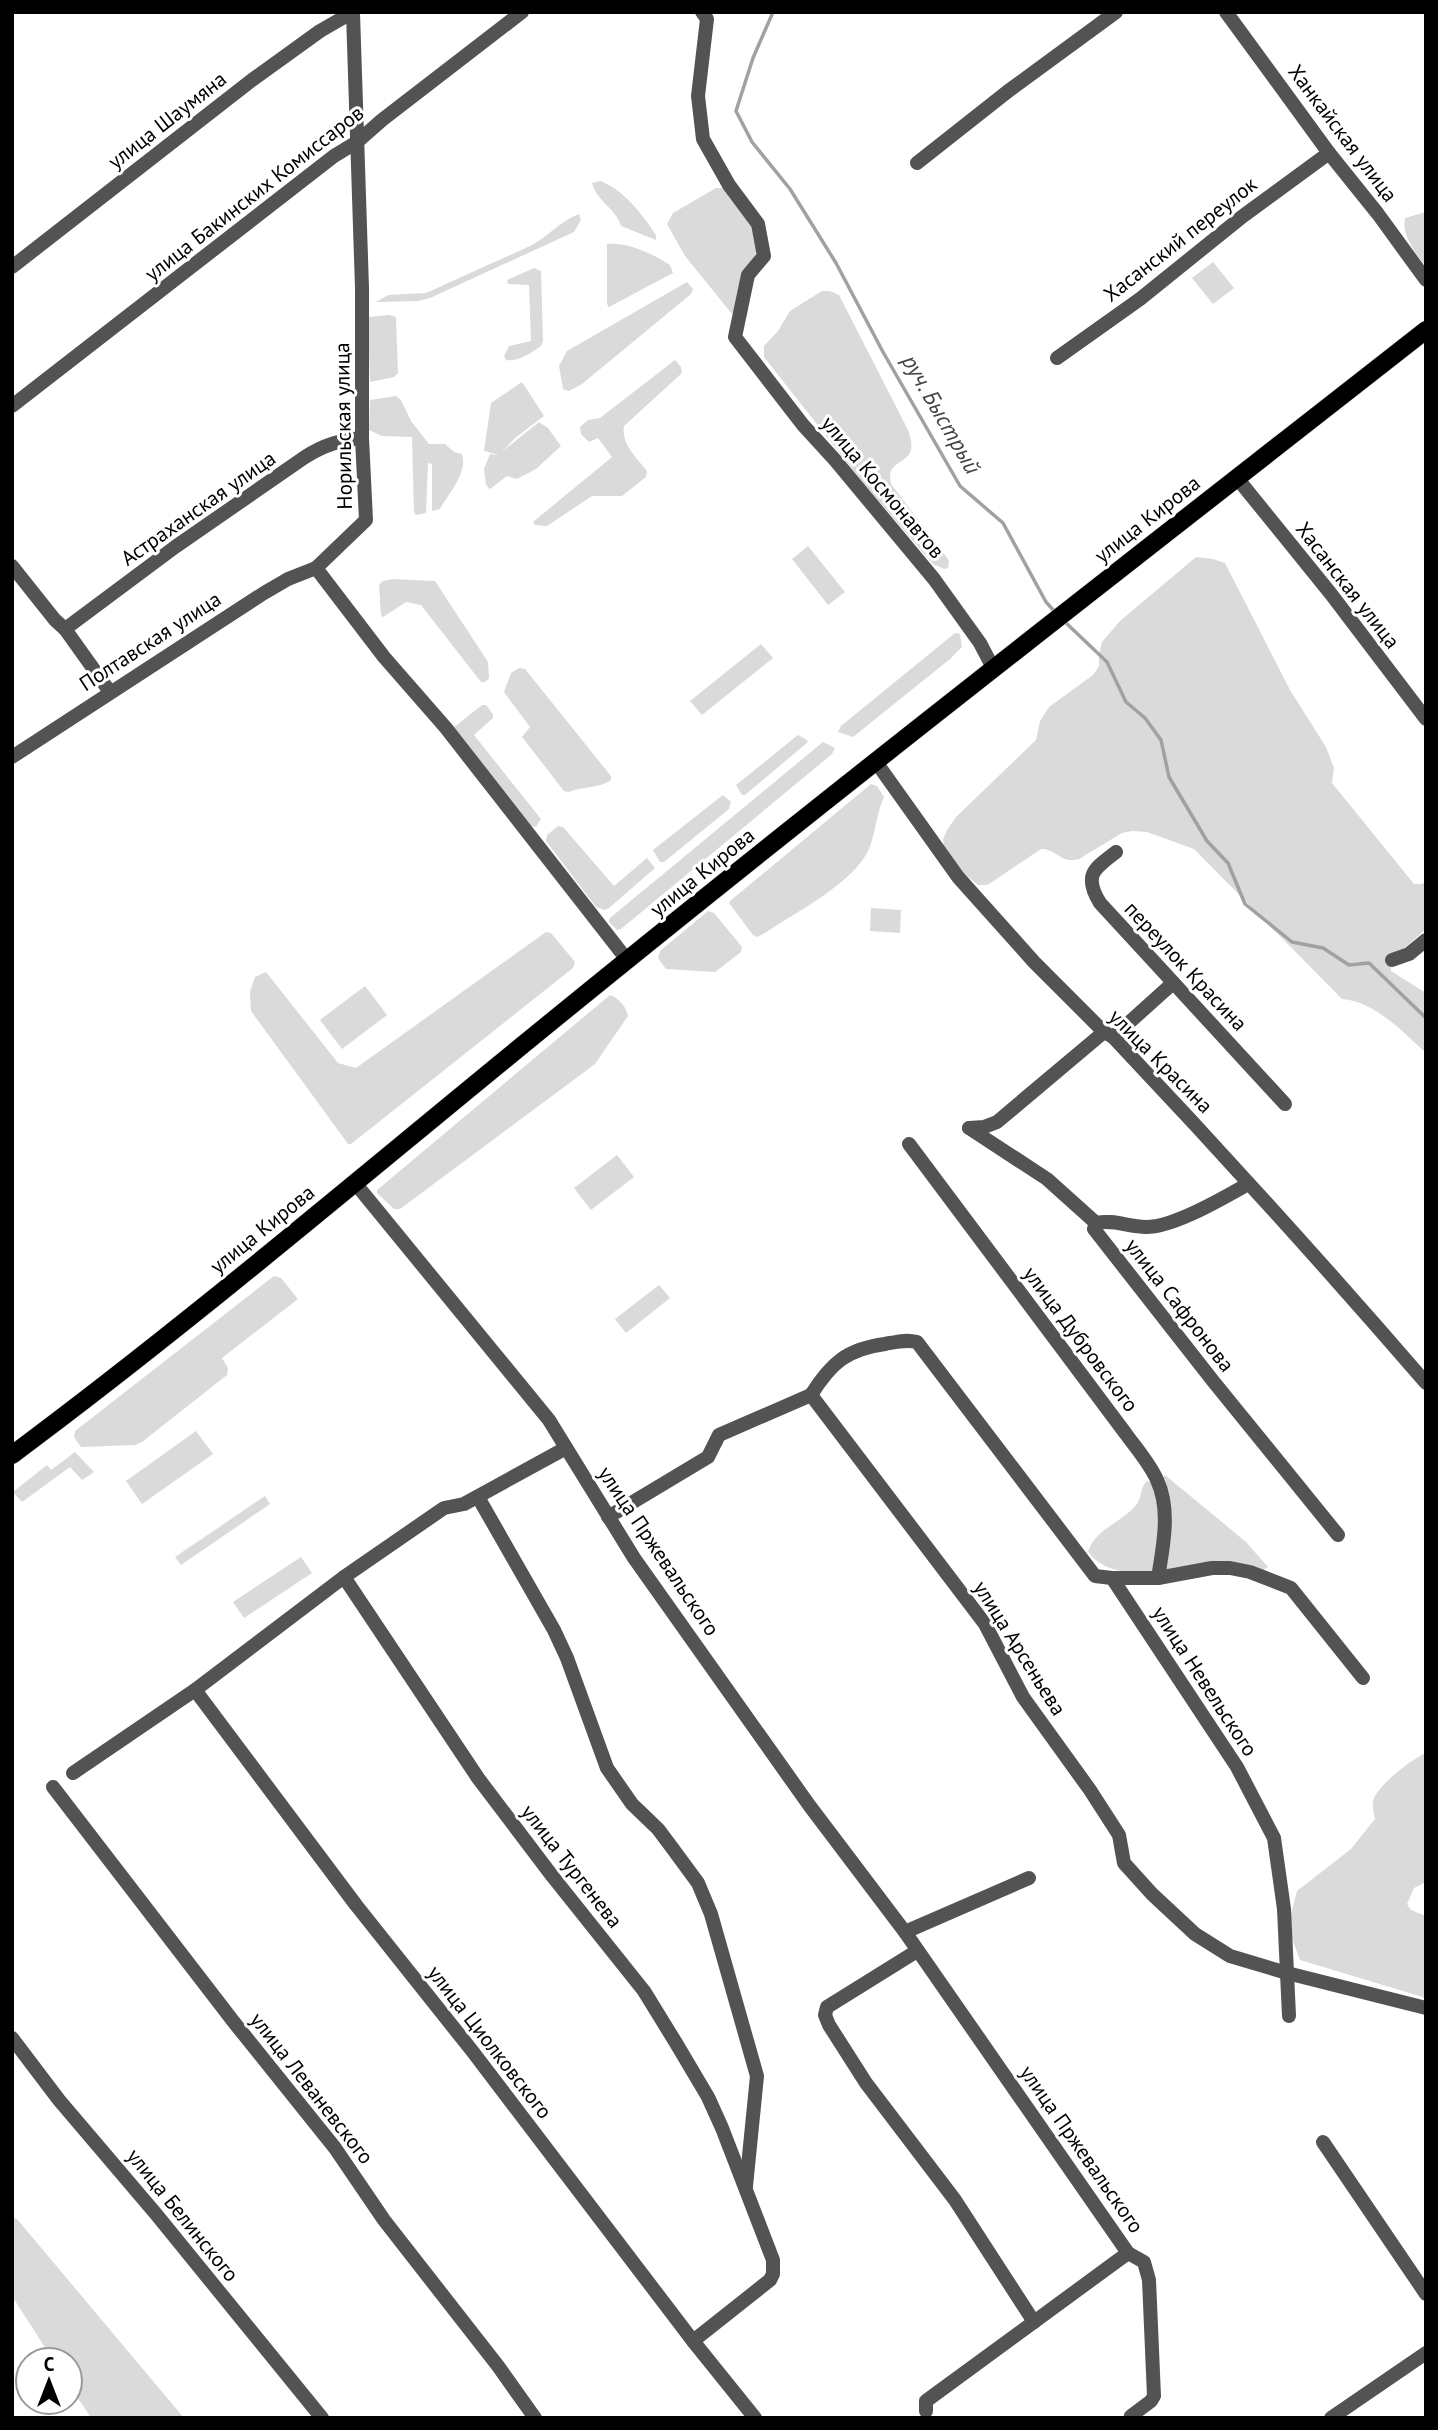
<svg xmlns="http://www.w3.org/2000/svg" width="1438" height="2430" viewBox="0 0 1438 2430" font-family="'PT Sans',sans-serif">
<rect width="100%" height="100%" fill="#fff"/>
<g fill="#dadada">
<path d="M600,181C623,189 643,215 656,235V240L621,226C615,207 597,202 592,183Z"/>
<polygon points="716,188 724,188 751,225 757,251 735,313 732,314 685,256 667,224 673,213"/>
<path d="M1426,212V267C1416,253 1401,236 1405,218Z"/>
<path d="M579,214L581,220L574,232L430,298L418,301L376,302L388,295L426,293L530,246C548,237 560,221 579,214Z"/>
<path d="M607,244C628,242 653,254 670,265L673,273L609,307L607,304Z"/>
<polygon points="1213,262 1234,288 1213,304 1192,278"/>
<path d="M534,268L541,271L543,341L541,346C531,353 518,362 506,360L504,356L509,346L531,341L529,285L508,284L507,280Z"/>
<polygon points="687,282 693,289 691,294 582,384 569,391 563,389 559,366 567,351"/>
<path d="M822,291H830L839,295L908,430C923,470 884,453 891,484L945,555L949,561L948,568L944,569L933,564L864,484L764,357V346L778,331L790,311Z"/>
<polygon points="389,315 396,317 398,373 394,377 370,382 368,317"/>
<path d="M675,360L681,367L682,373L624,426C621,444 637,458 647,471L646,477L622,496H592L547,526L535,525L533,522L612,457L598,438L589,442L581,434L580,427L588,420L600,418Z"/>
<polygon points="522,382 544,416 515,438 503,451 539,422 548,428 561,446 536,469 517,479 507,476 490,489 486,485 484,469 490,454 499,455 484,451 491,403"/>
<path d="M396,396L401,400L411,421L429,444H445L454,452L462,454C468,473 449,493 440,509L432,511V464L428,463L426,513L416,515L414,512L412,437L382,436L369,430L370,400Z"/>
<polygon points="808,546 845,592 828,605 792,559"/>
<path d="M1196,557L1213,559L1225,563L1290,690L1326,747L1334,768L1332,783L1414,884H1422L1426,881V929L1391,960V971L1426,993V1053C1403,1032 1374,1001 1342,999L1194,849L1147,832L1132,831L1122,833L1079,859C1059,864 1058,849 1041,849L992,882L987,885H978L961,871L944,846L943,839L947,830L956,817L1036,740L1040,721L1049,707L1093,675L1099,666V654L1102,642L1120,621Z"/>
<polygon points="392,579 435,581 488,662 489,678 485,682 481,682 421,605 406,602 383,617 381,615 379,585 383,581"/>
<polygon points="955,633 960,634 962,647 950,659 853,737 838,732 841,726"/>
<polygon points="761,644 773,658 702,715 690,701"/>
<path d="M519,668L525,669L611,776V780C601,788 583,786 569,792L564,791L522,737L530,727L504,692L511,673Z"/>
<polygon points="482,705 486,705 493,714 493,718 474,735 541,819 536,827 531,826 453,728"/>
<polygon points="798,735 807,740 808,742 745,795 742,795 736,785"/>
<polygon points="823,742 835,748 832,754 621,929 617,930 609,922 610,918"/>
<path d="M871,784L877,786L884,797C876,814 876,832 869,849C854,883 796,912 765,933L757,937L753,935L729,903L730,901Z"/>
<polygon points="723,795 731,802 729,809 664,862 660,862 653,850"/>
<polygon points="558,826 563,827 614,886 647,858 655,868 609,908 605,910 596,907 546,841 547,835"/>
<polygon points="871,908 901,910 900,933 870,931"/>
<polygon points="708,911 714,913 742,947 741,952 715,972 666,969 658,958 660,951"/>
<polygon points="546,932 551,933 575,962 573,968 351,1144 348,1144 251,1011 250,992 255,977 266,972 338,1063 356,1068"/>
<polygon points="365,986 387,1015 342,1049 320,1020"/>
<path d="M610,995C618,997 627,1008 628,1016L595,1064L400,1209H394L377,1193V1190Z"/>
<polygon points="617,1155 634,1177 591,1210 574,1188"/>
<polygon points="274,1276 281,1278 298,1299 222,1358 228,1368 227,1375 142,1442 135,1445 81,1447 74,1437 75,1431"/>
<polygon points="659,1285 670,1298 626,1333 615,1319"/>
<polygon points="196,1431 213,1454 142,1504 126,1481"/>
<polygon points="75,1452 94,1472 82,1480 70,1467 22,1502 13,1492 47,1465 51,1470"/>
<polygon points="1165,1475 1246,1542 1268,1567 1262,1571 1164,1570 1163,1478"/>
<path d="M1147,1481L1153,1483L1160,1510L1154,1570C1135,1577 1098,1570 1088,1551C1097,1528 1121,1523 1136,1505C1142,1498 1140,1487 1147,1481Z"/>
<polygon points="265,1496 270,1504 181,1565 175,1557"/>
<polygon points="301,1557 312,1573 244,1618 233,1602"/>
<path d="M1426,1753V1882L1414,1888L1407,1904L1411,1910L1426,1916V1998L1300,1960L1291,1936V1914L1297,1891L1351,1849L1375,1819C1374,1814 1372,1807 1373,1802C1374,1788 1413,1758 1426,1753Z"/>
<polygon points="12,2217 17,2219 184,2418 91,2418 70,2386 70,2360 53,2360 12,2296"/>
</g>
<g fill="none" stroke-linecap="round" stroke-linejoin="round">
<g stroke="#a1a1a1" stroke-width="3.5">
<polyline points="773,12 753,58 736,111 752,142 790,189 836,263 883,352 960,486 1003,523 1046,602 1056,613"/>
<polyline points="1064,621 1107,662 1126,702 1145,718 1161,740 1169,777 1207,841 1228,863 1245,904 1292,942 1323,948 1349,965 1369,963 1426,1018"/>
</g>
<defs>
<path id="major" d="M12,1455C199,1316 376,1164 557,1017C843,784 1135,558 1426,330"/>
</defs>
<use href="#major" stroke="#dbdbdb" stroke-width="19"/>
<g stroke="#535353" stroke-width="14">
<polyline points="702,12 707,19 698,96 703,139 729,185 758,224 764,256 748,275 735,337 803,425 835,460 934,579 980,643 993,668"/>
<polyline points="1226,12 1329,153 1378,214 1426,280"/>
<polyline points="353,13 362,288 362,438 366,520 316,568 384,657 446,728 628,961"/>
<polyline points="917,163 1007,92 1116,12"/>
<polyline points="12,267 252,80 320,31 353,12"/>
<polyline points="1057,358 1140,299 1243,216 1329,153"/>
<polyline points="12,406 334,156 357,142 382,120 522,12"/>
<polyline points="1237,478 1331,594 1426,719"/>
<polyline points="12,566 55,620 65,629 110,692"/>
<path d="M65,629L175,547L305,457C324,445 340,440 362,438"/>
<polyline points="12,757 264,593 288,579 316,568"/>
<path d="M876,762L958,877L1034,962L1104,1032L1113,1037C1220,1150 1324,1265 1426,1383"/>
<path d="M1116,852C1094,869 1083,875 1100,903L1285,1104"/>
<polyline points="1392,960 1409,954 1426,940"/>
<polyline points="1113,1037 1173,983"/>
<polyline points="969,1128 1047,1179 1096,1223 1094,1229 1213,1381 1338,1535"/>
<polyline points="969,1128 984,1127 997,1122 1104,1032"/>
<path d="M909,1144L1126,1434C1136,1448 1150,1464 1157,1480C1171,1510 1163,1546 1158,1578"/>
<polyline points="355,1183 549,1420 634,1558 809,1805 905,1932 1128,2253 1144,2262 1149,2280 1154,2396 1151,2401 1131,2416 1132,2418"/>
<path d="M1096,1223C1114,1219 1128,1227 1146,1227C1174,1227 1223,1198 1248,1184"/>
<path d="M811,1395C831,1363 847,1349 885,1344C896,1342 906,1339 917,1342L1095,1576L1112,1578L1237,1767L1274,1838L1284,1909L1289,2016"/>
<polyline points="478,1497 554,1630 567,1658 607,1768 632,1804 658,1829 673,1849 698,1883 711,1914 757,2076 746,2186"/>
<polyline points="608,1517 708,1457 719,1435 811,1395 985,1624 1023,1697 1090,1790 1119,1835 1124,1863 1152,1894 1195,1934 1230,1956 1287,1973 1426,2008"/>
<polyline points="344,1577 478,1778 553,1877 644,1991 676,2043 708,2097 722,2128 773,2260 773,2274 770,2280 693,2341"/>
<polyline points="1112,1578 1158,1578 1212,1568 1230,1568 1250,1572 1291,1588 1363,1678"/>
<polyline points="195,1690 356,1905 473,2052 693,2341 755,2418"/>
<polyline points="73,1773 195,1690 344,1577 444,1508 464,1504 566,1448"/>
<polyline points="53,1787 233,2021 335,2148 384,2220 498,2366 535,2418"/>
<polyline points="905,1932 1029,1878"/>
<polyline points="917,1951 827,2007 825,2015 829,2025 866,2083 955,2200 1034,2322"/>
<polyline points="12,2038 59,2100 156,2214 322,2418"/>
<polyline points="1323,2142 1426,2294"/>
<polyline points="926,2411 926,2401 1128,2253"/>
<polyline points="1331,2418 1426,2353"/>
</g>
<use href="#major" stroke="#000" stroke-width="18"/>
</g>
<g text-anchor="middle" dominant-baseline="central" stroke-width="6" stroke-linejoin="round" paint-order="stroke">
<g font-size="21" fill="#000" stroke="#fff">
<text transform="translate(167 120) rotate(-38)">улица Шаумяна</text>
<text transform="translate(1343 133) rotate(53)">Ханкайская улица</text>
<text transform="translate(254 193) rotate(-38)">улица Бакинских Комиссаров</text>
<text transform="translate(1180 239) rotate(-38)">Хасанский переулок</text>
<text transform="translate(343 426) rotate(-91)">Норильская улица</text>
<text transform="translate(883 487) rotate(50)">улица Космонавтов</text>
<text transform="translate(198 508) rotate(-35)">Астраханская улица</text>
<text transform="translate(1147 519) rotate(-38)">улица Кирова</text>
<text transform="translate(1348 585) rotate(52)">Хасанская улица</text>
<text transform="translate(150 641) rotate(-33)">Полтавская улица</text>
<text transform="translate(702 872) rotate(-39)">улица Кирова</text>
<text transform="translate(1186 966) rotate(47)">переулок Красина</text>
<text transform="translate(1161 1061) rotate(45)">улица Красина</text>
<text transform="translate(262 1229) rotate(-39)">улица Кирова</text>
<text transform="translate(1180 1305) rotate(52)">улица Сафронова</text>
<text transform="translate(1081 1339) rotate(53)">улица Дубровского</text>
<text transform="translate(659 1551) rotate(56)">улица Пржевальского</text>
<text transform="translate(1020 1648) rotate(58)">улица Арсеньева</text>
<text transform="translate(1205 1681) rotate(57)">улица Невельского</text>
<text transform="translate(572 1866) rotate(52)">улица Тургенева</text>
<text transform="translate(490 2042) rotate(52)">улица Циолковского</text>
<text transform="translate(312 2088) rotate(52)">улица Леваневского</text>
<text transform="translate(1082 2149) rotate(55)">улица Пржевальского</text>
<text transform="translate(183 2215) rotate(51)">улица Белинского</text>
</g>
<g font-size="23" font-style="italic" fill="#424242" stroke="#fff">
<text transform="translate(942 414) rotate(60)">руч. Быстрый</text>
</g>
</g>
<rect width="1438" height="2430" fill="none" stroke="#000000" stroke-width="28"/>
<g transform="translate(49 2381)"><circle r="33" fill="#ffffff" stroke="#999999" stroke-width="2"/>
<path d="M0-5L12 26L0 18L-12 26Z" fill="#000000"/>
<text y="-10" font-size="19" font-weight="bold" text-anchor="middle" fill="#000000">С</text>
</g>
</svg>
